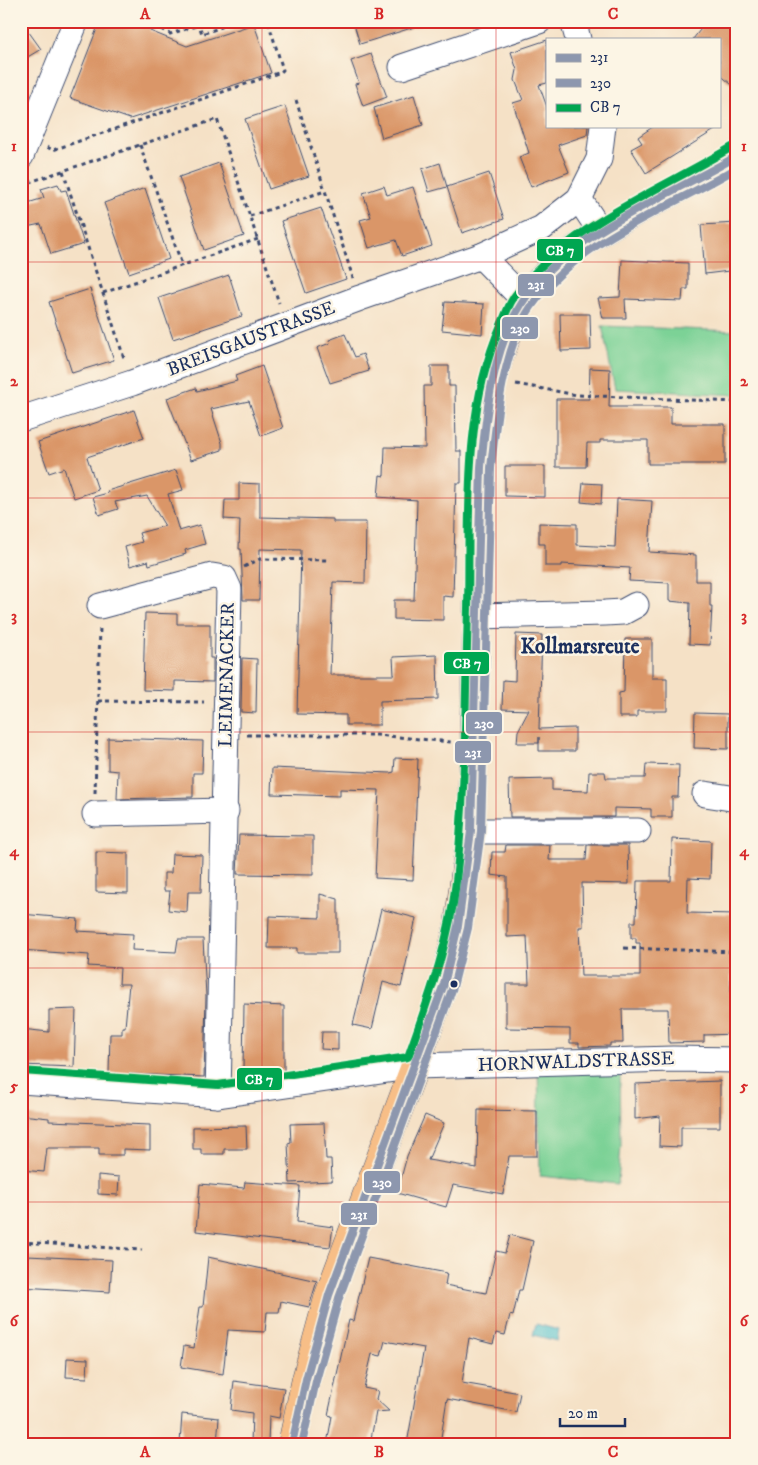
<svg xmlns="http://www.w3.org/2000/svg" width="758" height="1465" viewBox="0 0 758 1465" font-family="'IM FELL DW Pica',serif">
<rect width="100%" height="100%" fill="#fcf5e5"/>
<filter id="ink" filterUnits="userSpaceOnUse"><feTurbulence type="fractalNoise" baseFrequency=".02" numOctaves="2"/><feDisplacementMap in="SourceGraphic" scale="10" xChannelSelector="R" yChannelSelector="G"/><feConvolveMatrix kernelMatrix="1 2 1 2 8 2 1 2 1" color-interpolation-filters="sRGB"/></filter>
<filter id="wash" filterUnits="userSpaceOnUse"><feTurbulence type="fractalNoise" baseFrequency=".0096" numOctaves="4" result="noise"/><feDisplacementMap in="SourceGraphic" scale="20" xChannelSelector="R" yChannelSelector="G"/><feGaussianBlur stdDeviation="1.12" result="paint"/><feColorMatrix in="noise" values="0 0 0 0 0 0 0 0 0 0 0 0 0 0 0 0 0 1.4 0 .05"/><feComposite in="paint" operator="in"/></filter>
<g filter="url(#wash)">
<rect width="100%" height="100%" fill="#f5e1c6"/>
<g fill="#7bd296" stroke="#4b807a">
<polygon points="602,326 737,331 737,395 615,389"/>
<polygon points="620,1061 621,1145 618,1184 540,1176 538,1064"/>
</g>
<polygon fill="#55c2ce" stroke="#387896" points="536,1324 559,1330 557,1341 533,1335"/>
<g id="blocks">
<g fill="#da9668">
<polygon points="21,21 41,49 21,61"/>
<polygon points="100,21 151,21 150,31 187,46 254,24 271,73 130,119 70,98"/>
<polygon points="353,21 420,21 421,25 360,44"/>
<polygon points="707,21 737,21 737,89 719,74 719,39 693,39"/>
<polygon points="547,40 547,83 539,85 547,107 547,126 588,126 587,135 558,145 569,172 531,187 519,157 529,153 513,103 523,100 515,80 517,70 511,52"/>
<polygon points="371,54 387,97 363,106 355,84 359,83 351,61"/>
<polygon points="414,95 423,125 382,138 374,108"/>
<polygon points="285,106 309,176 269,189 245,119"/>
<polygon points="654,126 721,126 646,173 631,149 642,143 638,137"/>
<polygon points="219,163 244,236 204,250 179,177"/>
<polygon points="440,163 447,187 429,192 422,169"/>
<polygon points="489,173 504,219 462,233 447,187"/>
<polygon points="58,184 61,191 66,190 84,244 51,254 41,224 21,228 21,205 44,198 41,189"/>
<polygon points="384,186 387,195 413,187 432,246 402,256 396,240 369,248 360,220 371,217 363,193"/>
<polygon points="145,188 169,259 129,273 104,203"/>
<polygon points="321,208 346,279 306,293 281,221"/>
<polygon points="737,223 737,270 705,274 701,225"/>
<polygon points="622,260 688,263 688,289 683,289 682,301 625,299 626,318 603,318 598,298 620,297"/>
<polygon points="229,275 242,316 173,339 159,298"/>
<polygon points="90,289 114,360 72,373 49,302"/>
<polygon points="445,302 484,304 482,334 442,330"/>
<polygon points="560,314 590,314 591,350 561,351"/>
<polygon points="345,334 355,357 363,354 369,371 330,383 317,348 330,343 329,340"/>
<polygon points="262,366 283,428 261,436 249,401 211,409 222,443 222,450 191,460 167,398 196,388 197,391 237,381 235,376"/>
<polygon points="431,366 449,366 449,386 455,386 456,451 461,451 461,483 456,483 453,597 443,596 443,620 394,619 394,600 414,600 417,500 378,497 380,475 384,476 385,447 425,448 424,386 431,386"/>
<polygon points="590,368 610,369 609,407 671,407 671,424 725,424 725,464 648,464 648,440 600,440 600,443 587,443 586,467 556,467 556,399 589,399"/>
<polygon points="134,410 144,438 87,457 98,490 74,498 64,468 49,473 38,442"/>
<polygon points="505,466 545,466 545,497 505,496"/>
<polygon points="176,470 183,490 168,494 179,531 200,525 205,544 185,550 186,554 149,565 148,561 130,566 125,547 142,542 139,533 165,526 147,496 115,502 118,509 99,515 93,497 108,493 107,491"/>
<polygon points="239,483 260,484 260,517 333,519 333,522 366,522 365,583 333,582 330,675 394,675 393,657 437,655 438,699 380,701 380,725 346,725 346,715 297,714 301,550 260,549 259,600 243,600 241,549 239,549 240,520 224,519 225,500 239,500"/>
<polygon points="583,483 602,484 601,504 581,502"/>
<polygon points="617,499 652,501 649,552 696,555 696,581 710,581 710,606 712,606 710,645 689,644 690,603 669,601 669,583 629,581 630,568 562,564 562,566 545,566 545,544 539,544 539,523 577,524 577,545 615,547"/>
<polygon points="145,613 177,614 177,624 210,624 210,658 213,658 213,682 175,681 175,691 143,690"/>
<polygon points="516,634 542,635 539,729 575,728 575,751 539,751 539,737 539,743 517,743 518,731 529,710 502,709 503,680 515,681"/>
<polygon points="625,639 652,639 652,678 667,678 667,711 637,711 637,717 619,717 619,693 624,692"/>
<polygon points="242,658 257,659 256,713 241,712"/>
<polygon points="695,713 728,714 728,749 694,748"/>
<polygon points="108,738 203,741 202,773 193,773 193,797 117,799 118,771 108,770"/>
<polygon points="395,758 418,759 413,880 375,878 379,790 340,789 340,796 271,794 272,768 390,773 394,772"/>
<polygon points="646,764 679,765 678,797 672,797 672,817 651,817 651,809 614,808 614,817 510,817 509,780 552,779 552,790 588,791 589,772 605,772 606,778 645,778"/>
<polygon points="239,835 313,836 313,875 237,874"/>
<polygon points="672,839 711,841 710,879 688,878 687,913 737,914 737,946 731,945 731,999 737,999 737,1034 704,1035 704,1042 669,1043 668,1009 622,1009 623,1043 610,1043 610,1046 579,1047 579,1043 570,1043 570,1029 506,1028 506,984 529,984 527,936 507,937 507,877 491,875 492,852 505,852 506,845 550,845 549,860 586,860 587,845 628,845 629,884 582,883 583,927 579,927 581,976 640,976 640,943 636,943 636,938 631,938 631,922 636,922 637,881 671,881"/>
<polygon points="96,852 128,853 128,893 96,892"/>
<polygon points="172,854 202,855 201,892 188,892 187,912 168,910 170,891 164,891 164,873 171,873"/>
<polygon points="320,894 338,899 338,953 297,953 297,948 268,948 269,916 320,918"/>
<polygon points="381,909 416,918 401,987 383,982 372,1029 353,1025"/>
<polygon points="21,914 78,919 77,931 133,934 132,950 176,952 178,939 203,939 206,996 204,1077 109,1073 110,1034 122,1034 122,1027 125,1027 129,984 119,984 120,968 88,966 89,955 21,950"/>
<polygon points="244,1004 284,1006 284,1071 243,1070"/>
<polygon points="76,1009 74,1067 21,1065 21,1029 49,1032 49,1010"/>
<polygon points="322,1032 338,1032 338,1050 321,1049"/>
<polygon points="720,1081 720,1127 681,1127 681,1147 659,1146 660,1116 635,1119 635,1084"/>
<polygon points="478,1110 537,1111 537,1156 509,1156 503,1194 453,1185 446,1207 397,1193 407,1156 425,1115 444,1123 428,1160 477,1168"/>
<polygon points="21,1115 49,1118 49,1121 150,1125 150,1150 123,1149 123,1155 99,1155 99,1148 47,1148 44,1172 21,1170 23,1143 21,1143"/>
<polygon points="324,1123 326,1159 331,1159 332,1181 290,1183 288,1143 291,1142 290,1124"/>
<polygon points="246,1126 247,1149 224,1149 224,1154 201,1154 201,1149 193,1149 193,1127"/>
<polygon points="98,1175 119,1177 118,1195 98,1194"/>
<polygon points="245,1182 300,1186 297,1222 333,1227 330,1247 196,1231 200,1184 244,1188"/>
<polygon points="510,1235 533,1241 522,1290 519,1290 513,1316 510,1315 505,1335 496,1333 493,1344 469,1338 462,1383 520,1393 516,1412 447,1399 440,1444 407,1444 424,1348 385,1341 381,1356 372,1354 364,1388 378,1391 376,1399 389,1411 376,1412 370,1444 327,1444 332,1416 328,1415 349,1320 353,1321 368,1258 447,1273 445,1285 486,1293 496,1251 505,1253"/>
<polygon points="27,1256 112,1260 110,1292 21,1287 21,1262 27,1262"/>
<polygon points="208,1257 317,1281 309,1307 281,1301 279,1312 267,1312 265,1332 228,1330 223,1374 181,1367 184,1346 194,1348 200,1307 203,1307"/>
<polygon points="67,1358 88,1359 87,1378 66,1377"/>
<polygon points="234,1381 284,1388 279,1418 269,1416 268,1444 251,1444 252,1413 231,1410"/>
<polygon points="182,1414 219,1418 217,1444 180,1444"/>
</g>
</g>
</g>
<g filter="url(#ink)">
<use href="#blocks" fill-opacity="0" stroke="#3c4a6e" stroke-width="1"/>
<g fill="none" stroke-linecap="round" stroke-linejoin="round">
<defs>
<g id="minor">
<polyline points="573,21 578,39"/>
<polyline points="402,67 539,21"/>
<polyline points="21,156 76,21"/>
<polyline points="579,199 601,232"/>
<polyline points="481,256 524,300"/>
<polyline points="21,419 132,383 360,298 481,256 542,228 579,199 599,159 603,126"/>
<polyline points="100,606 212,576 224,578 229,589 218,1095"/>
<polyline points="478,616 605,613 623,612 636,605"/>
<polyline points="705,794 737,799"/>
<polyline points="95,814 226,811"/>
<polyline points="471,831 638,831"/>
<polyline points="21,1081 218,1095 415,1066 673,1059 737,1060"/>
</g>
<path id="major" d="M292,1444L306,1379L329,1295L415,1066L444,984L458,926L471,831L481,467C486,416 491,367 514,320C517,313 520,305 524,300C573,231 668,200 737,156"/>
</defs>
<use href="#minor" stroke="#3c4a6e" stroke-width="27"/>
<use href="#major" stroke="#3c4a6e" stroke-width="29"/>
<g stroke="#3c4a6e" stroke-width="3" stroke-dasharray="4 4" stroke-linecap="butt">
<polyline points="160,21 162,29 170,34 199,25"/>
<polyline points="198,21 202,34 238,21"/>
<polyline points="296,100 353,278"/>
<polyline points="140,145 182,265"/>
<polyline points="47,147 53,150 281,72 283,70 268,21"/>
<polyline points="63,171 125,361"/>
<polyline points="21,185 217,119 279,303"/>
<polyline points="250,216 325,191"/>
<polyline points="103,293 258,239"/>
<polyline points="516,384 577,395 737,402"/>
<polyline points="244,567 260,559 328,560"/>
<polyline points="98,701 204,702"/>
<polyline points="247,735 377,735 451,742"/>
<polyline points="95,793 100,627"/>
<polyline points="624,948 737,952"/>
<polyline points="21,1242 142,1250"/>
</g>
<use href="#minor" stroke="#fff" stroke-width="25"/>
<use href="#major" stroke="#f7be87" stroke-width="28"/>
<defs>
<path id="bus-1" d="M292,1444L306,1379L329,1295L444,984L458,926L471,831L481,467C486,413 492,350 522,303C567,233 668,197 737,156"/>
<path id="bus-2" d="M302,1444L316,1381L339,1298L453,987L468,928L481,831L491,468C496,420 503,347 531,307C579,239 668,209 737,168"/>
<path id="bus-3" d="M22,1071L218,1085L408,1057C428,1000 450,941 456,881C466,791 465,700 468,609C470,516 462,413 501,325C506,314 509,302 517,293C572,223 657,192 732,147"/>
</defs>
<use href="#bus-1" stroke="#fcf5e5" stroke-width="11"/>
<use href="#bus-2" stroke="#fcf5e5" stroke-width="11"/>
<use href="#bus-3" stroke="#fcf5e5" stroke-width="11"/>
<use href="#bus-1" stroke="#8d97ae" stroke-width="8"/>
<use href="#bus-2" stroke="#8d97ae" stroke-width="8"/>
<use href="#bus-3" stroke="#00a651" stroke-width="8"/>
</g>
</g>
<path fill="none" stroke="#d62828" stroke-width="1" stroke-opacity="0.55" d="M262,21V1444M496,21V1444M21,262H737M21,498H737M21,732H737M21,968H737M21,1202H737"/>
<circle fill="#1b2f5e" stroke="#fcf5e5" stroke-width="2" cx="454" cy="984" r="4.5"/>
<g text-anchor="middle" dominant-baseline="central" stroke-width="5" stroke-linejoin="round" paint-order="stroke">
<g font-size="19" fill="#1b2f5e" stroke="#fcf5e5">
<text transform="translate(251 339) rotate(-21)">BREISGAUSTRASSE</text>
<text transform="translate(227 675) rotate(-89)">LEIMENACKER</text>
<text transform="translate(576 1062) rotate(-2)">HORNWALDSTRASSE</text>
</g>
<g font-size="21" font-weight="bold" fill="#1b2f5e" stroke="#fcf5e5">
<text x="580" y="647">Kollmarsreute</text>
</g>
</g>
<g stroke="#fcf5e5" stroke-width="2">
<rect x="536" y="238" width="48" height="24" rx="5" fill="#00a651"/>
<rect x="517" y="273" width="38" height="24" rx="5" fill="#8d97ae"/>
<rect x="501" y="316" width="38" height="24" rx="5" fill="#8d97ae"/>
<rect x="443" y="651" width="47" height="24" rx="5" fill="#00a651"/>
<rect x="465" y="711" width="38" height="24" rx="5" fill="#8d97ae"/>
<rect x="454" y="740" width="38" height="24" rx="5" fill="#8d97ae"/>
<rect x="236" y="1067" width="47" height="24" rx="5" fill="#00a651"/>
<rect x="363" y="1170" width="38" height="24" rx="5" fill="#8d97ae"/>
<rect x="340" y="1202" width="38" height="24" rx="5" fill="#8d97ae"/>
</g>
<g font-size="14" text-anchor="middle" font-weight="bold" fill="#fff">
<text x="560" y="255">CB 7</text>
<text x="536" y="289">231</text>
<text x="520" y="333">230</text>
<text x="467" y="668">CB 7</text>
<text x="484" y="728">230</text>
<text x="473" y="757">231</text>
<text x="259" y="1084">CB 7</text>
<text x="382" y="1187">230</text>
<text x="359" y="1219">231</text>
</g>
<rect width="758" height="1465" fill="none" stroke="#fcf5e5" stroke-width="55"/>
<rect x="546" y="38" width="175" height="90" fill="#fcf5e5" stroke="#a2a6af"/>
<rect x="556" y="54" width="25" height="8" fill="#8d97ae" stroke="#a2a6af"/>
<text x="590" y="62" font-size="15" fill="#1b2f5e">231</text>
<rect x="556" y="79" width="25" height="8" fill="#8d97ae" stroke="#a2a6af"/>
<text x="590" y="88" font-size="15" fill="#1b2f5e">230</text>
<rect x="556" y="104" width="25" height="8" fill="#00a651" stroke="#a2a6af"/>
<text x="590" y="112" font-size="15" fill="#1b2f5e">CB 7</text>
<path d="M560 1418v8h65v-8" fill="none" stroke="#1b2f5e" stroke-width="2.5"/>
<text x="568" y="1418" font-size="15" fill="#1b2f5e" stroke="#fcf5e5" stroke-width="4" paint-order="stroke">20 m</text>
<rect x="28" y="28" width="702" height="1410" fill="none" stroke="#d62828" stroke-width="2"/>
<g font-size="16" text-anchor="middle" font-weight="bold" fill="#d62828">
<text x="145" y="19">A</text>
<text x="379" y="19">B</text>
<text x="613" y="19">C</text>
<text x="14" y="151">1</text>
<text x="744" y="151">1</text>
<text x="14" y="386">2</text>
<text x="744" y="386">2</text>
<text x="14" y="621">3</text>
<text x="744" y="621">3</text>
<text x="14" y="856">4</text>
<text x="744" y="856">4</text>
<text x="14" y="1091">5</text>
<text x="744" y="1091">5</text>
<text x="14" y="1326">6</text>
<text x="744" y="1326">6</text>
<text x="145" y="1457">A</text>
<text x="379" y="1457">B</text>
<text x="613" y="1457">C</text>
</g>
</svg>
